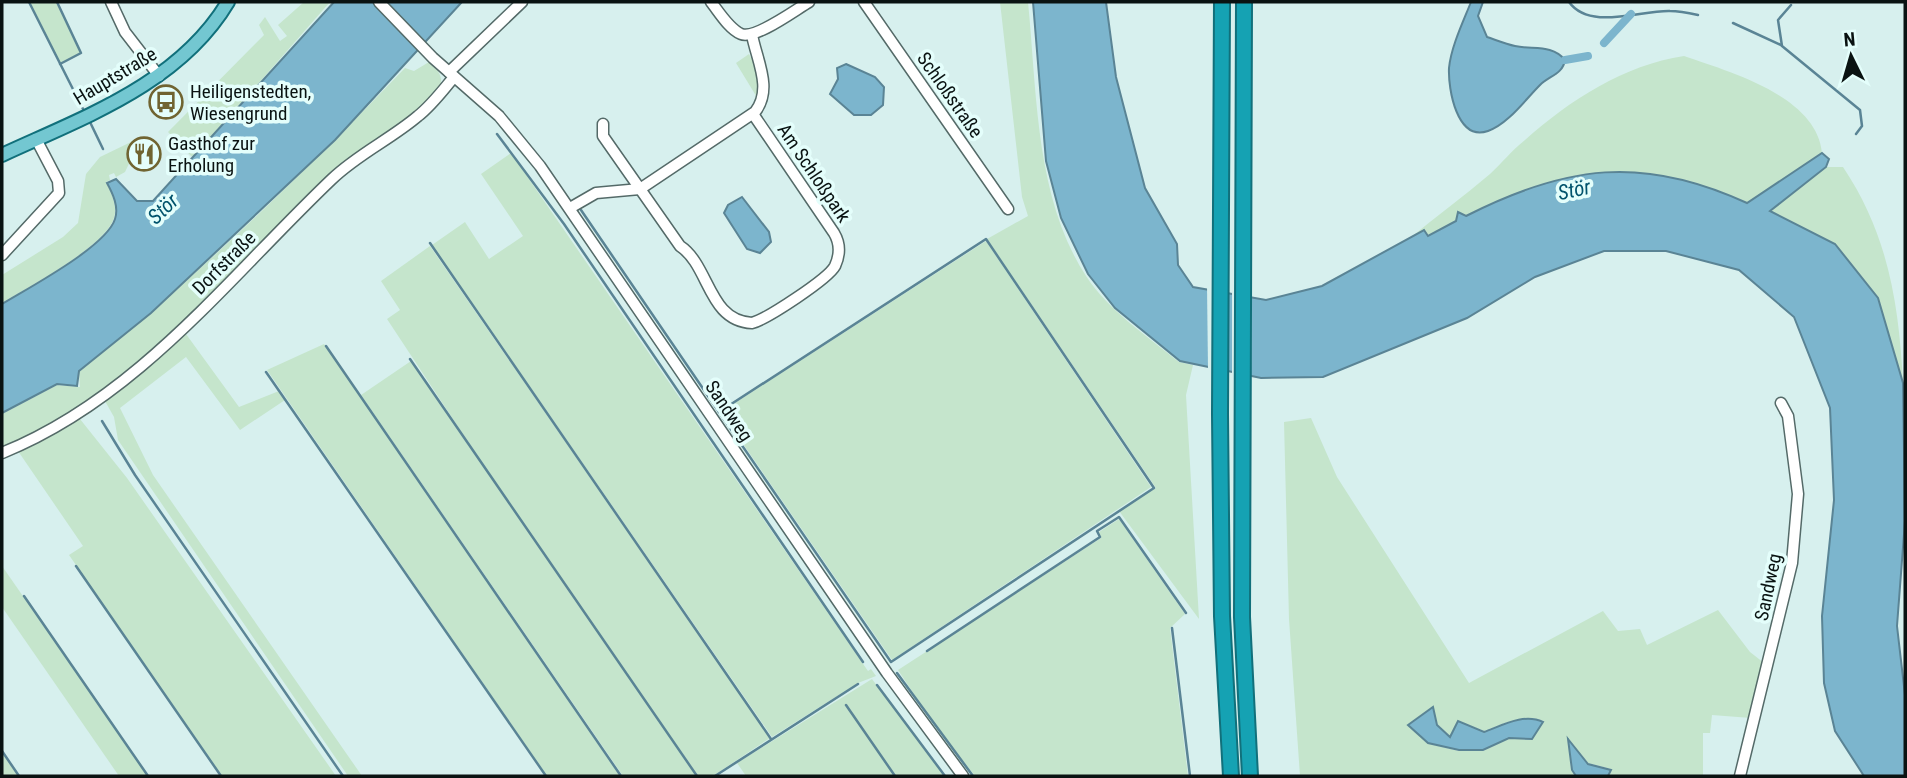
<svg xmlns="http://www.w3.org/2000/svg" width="1907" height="778" viewBox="0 0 1907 778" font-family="'Roboto Condensed',sans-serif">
<rect width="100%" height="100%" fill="#d7f0ee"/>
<g fill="#c5e5cc" fill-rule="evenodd">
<polygon points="30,2 56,2 80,53 60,63"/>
<polygon points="304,2 330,2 193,158 168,132 264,35 259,25 265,17 280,41 287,36 278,25"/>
<path d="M1000,2H1028C1037,91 1035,198 1086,276C1109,311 1147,336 1179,362L1193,365L1186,395L1199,619L1119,511L1156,488L987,239L1028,216L1022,197Z"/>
<polygon points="749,54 760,75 758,99 736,63"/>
<path d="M1684,56C1730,72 1817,96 1822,153L1747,203C1670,168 1603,161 1523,191C1507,197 1474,217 1459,216C1450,231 1426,236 1410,238C1437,216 1464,196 1490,174C1502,163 1512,150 1525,140C1570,100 1624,65 1684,56Z"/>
<path d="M429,62C440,72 446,79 436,93C418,118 379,139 355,161C316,197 276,233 238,270C167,338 95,411 2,448V414L57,385L80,387L79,371C195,279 302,175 405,68L414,71Z"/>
<path d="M131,142L136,149L125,172L116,177L114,173L109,175L110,180L106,182C111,193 118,205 114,218C106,246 27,288 2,303V275L63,237L78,223L86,174L100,157Z"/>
<polygon points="511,153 868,671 871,669 876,676 858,683 772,737 432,245 465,222 489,259 523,236 481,174"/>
<path d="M1826,167H1843C1888,234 1899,304 1903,383L1878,298L1835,244L1769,211Z"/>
<polygon points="986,241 1151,487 892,660 721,412"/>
<polygon points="430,246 770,738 713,776 698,776 505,498 387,319 400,310 381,281"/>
<polygon points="186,334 239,407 279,391 285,400 240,430 186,357 120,408 153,475 362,776 348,776 118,440 114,417 105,401"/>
<polygon points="324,344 620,776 547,776 267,370"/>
<polygon points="411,361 697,776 623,776 361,395"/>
<path d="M1311,418L1337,477L1469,683L1603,611L1618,631L1640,629L1647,645L1718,610L1750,652L1764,663L1751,718L1712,715L1710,733H1703V776H1609L1611,769L1588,763L1568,739L1571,770L1575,776H1300L1289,619L1284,422ZM1432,707L1438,725L1451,737L1458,721L1484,731C1504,724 1524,713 1544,721L1532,740L1509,738L1483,751H1459L1427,743L1408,725Z"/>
<polygon points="80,419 127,478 336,776 222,776 69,555 83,546 18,451"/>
<polygon points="1119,519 1185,614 1170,628 1188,776 975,776 935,726 898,670 1101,538 1099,532"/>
<polygon points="2,566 148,776 119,776 2,607"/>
<polygon points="872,679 944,776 896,776 875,746 894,776 746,776 737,763"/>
<polygon points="2,752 18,776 2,776"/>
</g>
<g fill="#7cb5cd" stroke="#5a8495" stroke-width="2">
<path d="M334,2H462L335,140L151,313L79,371L77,386L57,384L2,413V304C28,288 106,247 115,219C119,207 113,194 107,183L116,179L137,201H153Z"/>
<path d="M1033,2H1106L1116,77L1145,188L1177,244L1178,265L1193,287L1266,300L1322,286L1424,230L1428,236L1456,221L1458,212L1466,216C1566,165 1643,155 1747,203L1822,153L1829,159L1826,167L1770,211L1835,244L1878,298L1903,383L1905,521L1897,626L1905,695V776H1864L1835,731L1824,683L1822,616L1834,500L1830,408L1794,317L1739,270L1666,251H1604L1535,277L1467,318L1323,377L1261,378L1180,361L1115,308L1088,274L1061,218L1046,161Z"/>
<path d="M1471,2H1483L1478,16L1487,37C1496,40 1506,44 1515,46C1533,50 1552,44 1565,60C1563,74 1549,76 1540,85C1525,100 1508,124 1488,131C1457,142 1448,89 1449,68C1451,47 1463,22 1471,2Z"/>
<polygon points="846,64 875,77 884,87 883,105 871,115 854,115 830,94 838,79 837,68"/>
<polygon points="742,197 769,232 771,242 760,253 747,249 724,213 728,205"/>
<path d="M1433,707L1437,725L1450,737L1458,721L1484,732C1503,725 1524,713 1543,722L1532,739L1509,738L1483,750H1459L1428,743L1408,725Z"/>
<polygon points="1568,739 1588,764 1611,770 1608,776 1576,776 1572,770"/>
</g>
<g fill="#d7f0ee">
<polygon points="1207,286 1227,289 1227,375 1208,370"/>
<polygon points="1232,290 1252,294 1251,380 1232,376"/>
</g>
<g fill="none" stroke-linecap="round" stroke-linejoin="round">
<g stroke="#5a8495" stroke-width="2.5">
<polyline points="29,2 84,111"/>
<polyline points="57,2 81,53 60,64"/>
<path d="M1569,2C1590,31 1640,10 1670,11C1679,11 1689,13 1698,15"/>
<polyline points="1791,5 1778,20 1782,46 1860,110 1862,126 1856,134"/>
<polyline points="1733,23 1781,45"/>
<polyline points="89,120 103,149"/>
<polyline points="497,134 564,224 863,662"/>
<polyline points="581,210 719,412"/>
<polygon points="986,239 1154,488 891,662 719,412"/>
<polyline points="430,243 771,739"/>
<polyline points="326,346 621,776"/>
<polyline points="410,359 697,776"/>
<polyline points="266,372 546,776"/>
<polyline points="102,421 135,475 343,776"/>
<polyline points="76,566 221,776"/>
<polyline points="24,596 148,776"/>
<polyline points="1172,628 1190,776"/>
<polyline points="927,651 1100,537 1097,531 1119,517 1186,613"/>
<polyline points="897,673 973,776"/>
<polyline points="877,685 945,776"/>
<polyline points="846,705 895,776"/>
<polyline points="2,751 19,776"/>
<polyline points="715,776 858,684"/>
</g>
<g stroke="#7cb5cd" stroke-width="8">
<polyline points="1604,43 1631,14"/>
<polyline points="1565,60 1588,56"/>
</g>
<defs>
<g id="minor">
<polyline points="111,2 125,32 159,76"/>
<polyline points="379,2 433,58 499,116 540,166 887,673 963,776"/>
<path d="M711,2C719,12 729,29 741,34C755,40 795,10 809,2"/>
<polyline points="864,2 1008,209"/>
<polyline points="449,72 522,2"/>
<path d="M603,124V136L680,246C710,266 708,321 752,323C767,319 828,279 835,266C840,255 840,243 834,233L753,114"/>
<path d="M570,208L596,193L640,189L755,112C773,89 757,61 752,35"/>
<polyline points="2,255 59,193 58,181 36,139"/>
<path d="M2,453C138,398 229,277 332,179C358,154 391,139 418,116C432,105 443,90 454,77"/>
<polyline points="1740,776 1792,563 1798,494 1788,416 1781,403"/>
</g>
<path id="major" d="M2,155C84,117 179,84 228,2"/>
<g id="highway">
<polyline points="1222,2 1220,414 1222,616 1231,776"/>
<polyline points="1244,2 1242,617 1250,776"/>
</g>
</defs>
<use href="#minor" stroke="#546a68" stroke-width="13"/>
<use href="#major" stroke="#11707b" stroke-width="16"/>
<use href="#highway" stroke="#11707b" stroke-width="18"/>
<use href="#minor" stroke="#fff" stroke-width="10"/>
<use href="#major" stroke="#73c7d1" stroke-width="12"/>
<use href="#highway" stroke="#15a2b3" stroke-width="14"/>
</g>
<defs>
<symbol id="bus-ring" viewBox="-11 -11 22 22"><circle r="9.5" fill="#e4fefb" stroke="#706431" stroke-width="1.5"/><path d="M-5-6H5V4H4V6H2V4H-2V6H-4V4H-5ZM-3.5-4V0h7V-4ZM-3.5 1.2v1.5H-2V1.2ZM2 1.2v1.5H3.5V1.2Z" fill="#706431"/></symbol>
<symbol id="restaurant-ring" viewBox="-11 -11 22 22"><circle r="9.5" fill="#e4fefb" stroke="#706431" stroke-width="1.5"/><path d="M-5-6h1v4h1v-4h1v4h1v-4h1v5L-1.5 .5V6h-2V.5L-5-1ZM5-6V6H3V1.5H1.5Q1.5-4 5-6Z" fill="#706431"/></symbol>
</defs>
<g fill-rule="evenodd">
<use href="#bus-ring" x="147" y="83" width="38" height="38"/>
<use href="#restaurant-ring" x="125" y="135" width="38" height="38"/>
</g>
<g text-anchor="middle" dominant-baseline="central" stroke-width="7" stroke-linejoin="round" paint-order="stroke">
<g font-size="19" fill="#0a1312" stroke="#e4fefb">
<text transform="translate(115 76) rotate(-31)">Hauptstraße</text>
<text transform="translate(950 95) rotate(55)">Schloßstraße</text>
<text transform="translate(814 173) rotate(56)">Am Schloßpark</text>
<text transform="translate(224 263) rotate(-45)">Dorfstraße</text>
<text transform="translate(729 411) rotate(56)">Sandweg</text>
<text transform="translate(1768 587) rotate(-78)">Sandweg</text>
</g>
<g font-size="19" fill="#0a1312" stroke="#e4fefb" text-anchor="start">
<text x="190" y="91">Heiligenstedten,<tspan x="190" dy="22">Wiesengrund</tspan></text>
<text x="168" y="143">Gasthof zur<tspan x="168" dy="22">Erholung</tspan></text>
</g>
<g font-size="21" font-style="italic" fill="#01536c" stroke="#e4fefb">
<text transform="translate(1574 190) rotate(-12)">Stör</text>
<text transform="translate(163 209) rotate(-44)">Stör</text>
</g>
</g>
<rect width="1907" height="778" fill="none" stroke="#0a1312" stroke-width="7"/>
<g transform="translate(1851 56) rotate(355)" stroke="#e4fefb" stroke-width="5" paint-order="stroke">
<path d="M0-5L12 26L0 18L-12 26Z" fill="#0a1312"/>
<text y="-10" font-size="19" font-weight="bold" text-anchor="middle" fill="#0a1312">N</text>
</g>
</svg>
